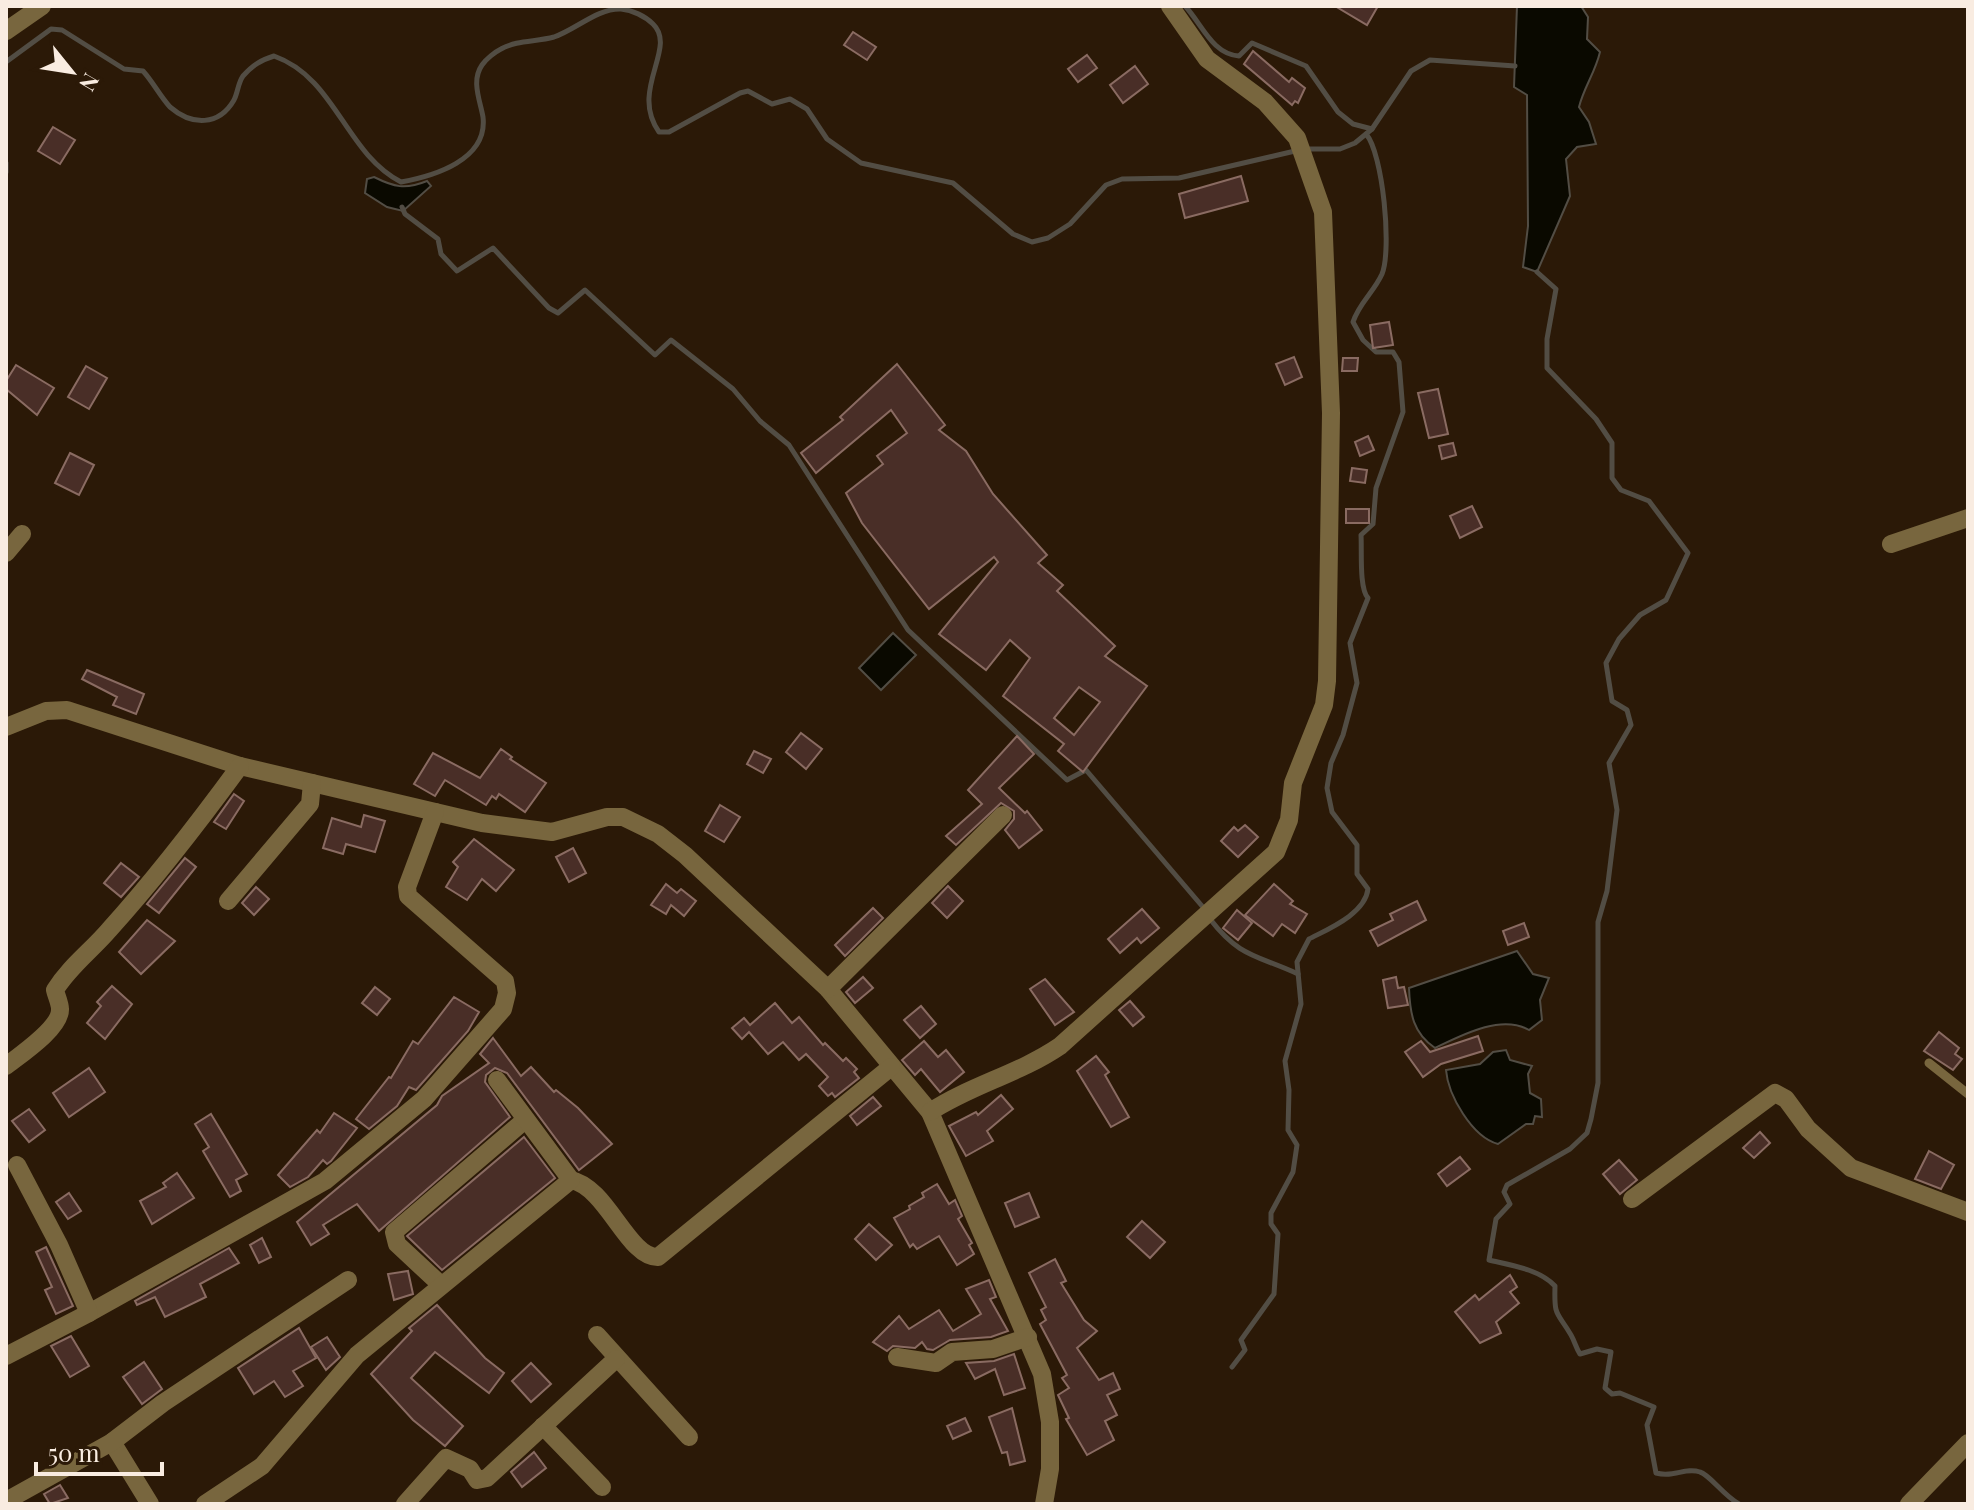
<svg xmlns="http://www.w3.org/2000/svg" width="1974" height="1510" viewBox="0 0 1974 1510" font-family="'Playfair Display',serif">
<rect width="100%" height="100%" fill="#2b1907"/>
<g fill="#0a0900" stroke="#524d44" stroke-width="2">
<path d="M1517,6H1581L1588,17L1587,39L1600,52C1595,73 1584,87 1579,107L1589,122L1596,144L1577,147L1566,159L1570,196L1537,272L1523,267L1528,226L1527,95L1514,87Z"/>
<path d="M374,177C394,187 405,190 427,181L431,186L403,211L387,207L365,193L367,179Z"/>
<polygon points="893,633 916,655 881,690 859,668"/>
<path d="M1517,951L1533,974L1549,978L1540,1000L1542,1020L1529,1030C1501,1014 1462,1035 1435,1048C1413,1033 1410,1014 1409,988Z"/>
<path d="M1506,1050L1510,1060L1532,1066L1528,1074L1530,1093L1541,1099L1542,1117L1535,1116L1533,1124H1526L1498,1144C1472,1137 1448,1095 1446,1070L1480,1064L1493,1052Z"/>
</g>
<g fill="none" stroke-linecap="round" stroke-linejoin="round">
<g stroke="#524d44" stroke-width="5">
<path d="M1185,6C1202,24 1212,54 1239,56L1252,43L1306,66L1338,112L1353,124L1372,129"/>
<path d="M6,62L51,29L62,30L124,69L143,71C153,82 160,96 170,107C192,126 219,126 234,100C238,92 238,83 243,76C253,65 261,60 274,56C336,78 345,153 401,182C434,176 488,160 483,117C480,100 471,81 482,65C486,59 495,52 501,49C517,40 536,42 554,37C575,30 598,8 621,9C632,10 645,16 653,24C678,48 629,90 659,132H669L740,93L748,91L772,104L790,99L807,109L827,139L861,163L953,183L1013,234L1032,242L1048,238L1070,224L1106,185L1122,179L1179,178L1295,151"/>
<polyline points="1308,149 1340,149 1355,143 1372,129 1411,71 1430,60 1515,66"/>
<polyline points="6,163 6,172"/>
<polyline points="402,207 405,214 438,239 441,254 457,271 493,248 549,308 558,313 585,290 655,355 671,340 733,389 760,421 789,445 908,630 1067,780 1086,770 1202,906"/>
<path d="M1537,272L1556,289L1547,339V368L1596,419L1612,443V478L1621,490L1649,501L1688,553L1666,600L1640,615L1619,639L1606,663L1612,701L1627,710L1631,725L1609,763L1617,810L1607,891L1598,922V1083L1591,1119L1587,1133L1570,1149L1507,1185L1504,1192L1510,1204L1496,1219L1489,1260C1510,1265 1539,1269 1555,1286C1554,1318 1557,1311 1571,1335C1575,1342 1576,1348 1580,1354L1597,1349L1611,1352L1605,1388L1612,1394L1620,1393L1654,1407L1647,1425L1656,1473C1674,1478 1685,1467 1700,1472C1710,1475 1723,1495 1739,1504"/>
<path d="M1210,919C1240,958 1257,955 1298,974"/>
<path d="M1232,1367L1245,1350L1241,1340L1274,1294L1278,1234L1271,1224V1213L1293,1172L1297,1145L1288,1130L1289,1090L1285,1061L1301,1004L1297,962L1309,939C1328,929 1365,914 1368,889L1357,874V845L1332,812L1327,788L1331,763L1343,735L1357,683L1350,643L1368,598C1359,588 1362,551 1361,535L1373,524L1376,488L1403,412L1399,362L1393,352H1376L1363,340L1353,322C1359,303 1374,292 1382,274C1392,250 1383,153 1366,134"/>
</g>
</g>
<g fill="#492e27" stroke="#8a6b62" stroke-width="2" fill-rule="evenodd">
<polygon points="1335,6 1378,6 1367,25"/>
<polygon points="853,32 876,47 867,60 844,45"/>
<polygon points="1253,51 1289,82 1292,78 1305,88 1298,103 1295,101 1292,105 1244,64"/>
<polygon points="1087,55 1097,68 1078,82 1068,69"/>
<polygon points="1135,66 1148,84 1123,103 1110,85"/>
<polygon points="53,127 75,140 60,164 38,151"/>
<polygon points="1241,176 1248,201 1185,218 1179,194"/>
<polygon points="1389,322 1393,345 1373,348 1370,325"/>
<polygon points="1294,357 1302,377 1285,385 1276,364"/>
<polygon points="1343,358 1358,358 1357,371 1342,371"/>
<path d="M897,364L945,425L939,430L966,451L993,494L1047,555L1038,563L1063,585L1057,591L1115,646L1105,656L1147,686L1083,772L1058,751L1064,744L1003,696L1030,658L1010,640L986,670L939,634L998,562L994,557L929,609L862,523L846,493L883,464L877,456L907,433L891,410L816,473L801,453L843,420L840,417ZM1079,687L1100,702L1074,735L1054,718Z"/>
<polygon points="16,365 54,388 37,415 6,389 6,381"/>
<polygon points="86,366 107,378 89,409 68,397"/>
<polygon points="1438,389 1448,434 1429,438 1418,393"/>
<polygon points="1368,436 1374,450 1360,456 1355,442"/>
<polygon points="1453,443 1456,455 1442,459 1439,446"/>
<polygon points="70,453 94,465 79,495 55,483"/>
<polygon points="1352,468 1367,470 1365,483 1350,481"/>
<polygon points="1472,506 1482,527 1460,538 1450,516"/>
<rect x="1346" y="509" width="23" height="14"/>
<polygon points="87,670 144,694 136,714 113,705 117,697 82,679"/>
<polygon points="801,733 822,749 806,769 786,752"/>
<polygon points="1017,736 1034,754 999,788 1025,813 1027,811 1042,830 1019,848 1005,830 1014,819 1014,811 1001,803 956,845 946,836 982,804 968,790"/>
<polygon points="501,749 512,757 510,759 546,783 525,812 499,794 496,799 492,796 486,805 445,780 435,796 414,784 433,753 480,778"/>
<polygon points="754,751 771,759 763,773 747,764"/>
<polygon points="234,794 244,801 226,829 214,822"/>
<polygon points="720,805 740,817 724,842 705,831"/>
<polygon points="364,815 385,821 375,852 346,844 343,854 323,848 332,818 361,827"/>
<polygon points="1245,825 1258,837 1238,857 1221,841 1234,827 1238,831"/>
<polygon points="474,839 514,870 496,891 482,879 467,900 446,887 458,867 453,862"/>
<polygon points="573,848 586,873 569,882 556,857"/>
<polygon points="185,858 196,867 159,913 147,904"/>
<polygon points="121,863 139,877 121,897 104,883"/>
<polygon points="666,884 677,893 681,889 696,901 684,916 671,905 666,914 651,905"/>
<polygon points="1274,884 1293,901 1290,904 1307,914 1295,933 1282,924 1273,936 1245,915"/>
<polygon points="948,886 963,901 947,918 932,903"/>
<polygon points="256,887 269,899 254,915 242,903"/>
<polygon points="1417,901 1426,920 1378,946 1370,931 1393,920 1390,914"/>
<polygon points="873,908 883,918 845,956 835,945"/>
<polygon points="1142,909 1159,928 1141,943 1137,938 1120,953 1108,939"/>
<polygon points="1237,910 1252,923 1238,940 1223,928"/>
<polygon points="147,920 175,941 141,974 119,952"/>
<polygon points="1524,923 1529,937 1508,945 1503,931"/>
<polygon points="863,977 873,988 855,1003 846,992"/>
<polygon points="1396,977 1398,988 1404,987 1408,1005 1388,1008 1383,980"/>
<polygon points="1045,979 1074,1012 1055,1025 1030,989"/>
<polygon points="112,986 132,1004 105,1039 87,1023 101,1006 97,1002"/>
<polygon points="375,987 390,999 377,1015 362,1003"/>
<polygon points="454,997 479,1012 468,1031 416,1090 409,1087 397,1106 369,1129 356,1119 389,1077 391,1078 413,1041 418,1044"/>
<polygon points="1130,1001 1144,1017 1133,1026 1119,1010"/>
<polygon points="775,1003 792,1023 799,1017 823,1045 825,1043 843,1061 846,1058 857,1069 854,1072 859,1078 835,1097 832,1093 828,1096 819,1086 828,1077 806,1054 799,1060 783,1042 768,1054 749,1032 742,1039 732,1028 744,1018 750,1025"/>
<polygon points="921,1006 936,1024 920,1038 904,1020"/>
<polygon points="1939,1032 1959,1048 1955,1054 1962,1059 1953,1070 1924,1051"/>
<polygon points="1478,1036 1483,1051 1441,1064 1423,1077 1405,1052 1421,1041 1430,1052"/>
<polygon points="493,1038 521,1076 531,1067 554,1092 556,1090 578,1108 612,1144 579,1170 507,1073 495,1068 486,1075 485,1082 510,1117 379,1231 357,1204 323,1225 329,1234 311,1245 297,1222 437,1105 442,1096 489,1063 480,1054"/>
<polygon points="924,1041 938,1057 946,1050 964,1072 940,1092 921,1069 915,1075 902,1060"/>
<polygon points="1096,1056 1109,1072 1105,1075 1129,1117 1111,1127 1077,1071"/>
<polygon points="89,1068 105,1092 69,1117 53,1093"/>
<polygon points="1001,1095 1013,1109 987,1131 993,1141 966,1156 949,1126 976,1112 978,1115"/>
<polygon points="873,1097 881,1106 857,1125 850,1116"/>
<polygon points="29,1109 45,1130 29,1142 12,1121"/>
<polygon points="334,1113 357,1128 331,1161 327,1164 323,1160 308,1177 290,1187 278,1175 317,1130 320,1133"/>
<polygon points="211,1114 247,1174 236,1180 241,1191 230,1197 203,1151 209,1147 195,1124"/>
<polygon points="1760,1132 1770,1143 1754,1158 1743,1148"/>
<polygon points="524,1137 555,1178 442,1270 407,1236"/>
<polygon points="1929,1151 1954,1165 1941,1189 1915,1179"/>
<polygon points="1460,1157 1470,1169 1447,1186 1438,1174"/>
<polygon points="1619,1160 1637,1180 1620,1194 1603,1174"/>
<polygon points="177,1173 194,1198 152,1224 140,1201 166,1187 163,1183"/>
<polygon points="937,1184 949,1204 955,1200 962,1216 958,1219 972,1243 969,1245 974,1254 957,1265 939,1236 917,1249 913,1244 910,1247 894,1218 910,1209 909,1206 924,1197 922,1193"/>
<polygon points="69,1193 81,1211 68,1219 56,1202"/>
<polygon points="1029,1193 1039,1217 1015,1227 1005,1203"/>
<polygon points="1142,1221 1165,1242 1150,1258 1127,1237"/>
<polygon points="869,1224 892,1245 876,1260 855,1239"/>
<polygon points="262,1238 271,1257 259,1263 250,1245"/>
<polygon points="46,1247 73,1306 56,1314 45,1290 52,1287 36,1252"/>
<polygon points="229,1248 239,1263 200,1284 206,1297 165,1317 155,1297 137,1305 135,1301"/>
<polygon points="1055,1259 1066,1281 1061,1283 1084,1320 1097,1331 1077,1348 1099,1380 1113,1373 1120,1389 1107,1395 1117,1415 1105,1421 1114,1440 1087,1455 1066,1419 1069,1418 1058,1395 1069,1388 1062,1378 1067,1375 1040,1324 1046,1320 1041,1310 1046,1307 1029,1273"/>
<polygon points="408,1271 413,1294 394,1300 388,1274"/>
<polygon points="1510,1275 1517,1287 1510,1292 1519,1303 1496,1322 1501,1333 1480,1343 1455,1312 1475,1295 1479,1300"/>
<polygon points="989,1280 996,1297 990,1299 1008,1331 991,1337 950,1340 933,1350 927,1349 922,1342 915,1348 893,1346 887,1351 873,1342 899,1316 909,1329 939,1310 953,1331 981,1314 966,1289"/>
<polygon points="437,1305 485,1358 504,1373 489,1393 435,1352 411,1378 463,1426 445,1446 413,1420 371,1374 412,1331 409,1328"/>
<polygon points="299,1328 316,1358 293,1371 303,1386 285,1397 274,1381 254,1394 238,1368"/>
<polygon points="71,1336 89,1366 70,1377 51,1346"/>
<polygon points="327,1337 340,1357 326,1370 311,1347"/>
<polygon points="1014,1354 1025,1388 1004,1395 995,1369 975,1379 966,1363 994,1361"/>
<polygon points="144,1362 162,1389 142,1404 123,1377"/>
<polygon points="531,1363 551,1384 531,1402 512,1381"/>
<polygon points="1012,1408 1025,1461 1010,1465 1007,1452 1002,1453 989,1417"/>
<polygon points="965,1418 971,1431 953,1439 947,1426"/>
<polygon points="534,1452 546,1468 522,1487 511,1472"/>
<polygon points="60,1485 68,1498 50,1504 44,1494"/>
</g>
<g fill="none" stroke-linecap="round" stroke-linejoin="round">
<polyline stroke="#78663e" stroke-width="9" points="1929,1063 1968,1094"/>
<g stroke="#78663e" stroke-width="18">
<polyline points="6,31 42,6"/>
<polyline points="1891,544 1968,518"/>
<polyline points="6,553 22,534"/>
<polyline points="6,727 46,711 67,710 240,766 482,823 552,832 607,817 623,817 658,834 685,855 828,989 930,1112 1042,1374 1050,1422 1050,1469 1044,1504"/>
<polyline points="228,901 310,804 312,783"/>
<polyline points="828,989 1003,815"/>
<path d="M6,1066C20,1055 61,1028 60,1009C60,1003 56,995 55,990C70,966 91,951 109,930C156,878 199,822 240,766"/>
<path d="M930,1112C971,1085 1019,1074 1060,1046L1276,852L1289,820L1293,783L1324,705L1327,681L1331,413L1323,212L1297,138L1265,102L1207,59L1170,6"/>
<path d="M571,1180C607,1187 628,1258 658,1257L891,1067"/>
<polyline points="1632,1199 1775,1093 1786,1099 1808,1129 1851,1168 1968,1212"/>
<polyline points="441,1285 397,1244 394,1232 525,1120"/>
<polyline points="89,1313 325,1181 424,1099 503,1009 507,993 505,981 408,896 407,887 435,812"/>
<polyline points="597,1335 689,1437"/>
<polyline points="6,1356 89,1313 59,1245 17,1165"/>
<polyline points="897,1357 936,1363 952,1352 993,1349 1028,1337"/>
<polyline points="543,1426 602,1487"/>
<polyline points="112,1442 150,1504"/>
<polyline points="6,1501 112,1442 163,1403 348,1280"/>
<polyline points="205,1504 262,1466 357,1355 571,1180 497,1080"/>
<polyline points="405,1504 446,1458 470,1469 477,1480 487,1478 616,1359"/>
<polyline points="1909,1504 1968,1443"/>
</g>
</g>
<rect width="1974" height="1510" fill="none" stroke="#f9ece1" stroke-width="16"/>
<g transform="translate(72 72) rotate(120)" stroke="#2b1907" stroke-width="6" paint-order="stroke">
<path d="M0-6L14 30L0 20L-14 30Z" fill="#f9ece1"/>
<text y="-12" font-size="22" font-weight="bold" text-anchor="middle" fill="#f9ece1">N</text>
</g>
<path d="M36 1462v12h126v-12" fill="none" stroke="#f9ece1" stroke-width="4"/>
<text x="48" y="1462" font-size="24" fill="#f9ece1" stroke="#2b1907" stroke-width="6" paint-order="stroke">50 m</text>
</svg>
